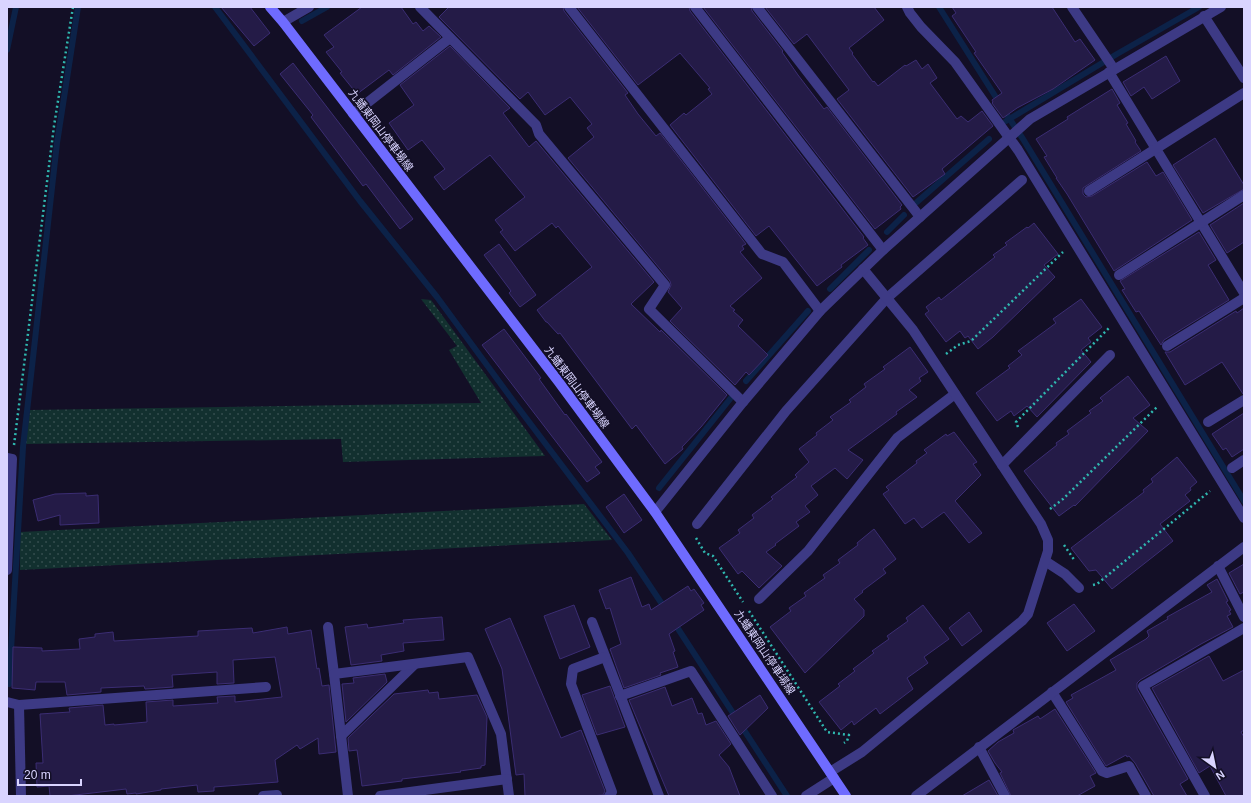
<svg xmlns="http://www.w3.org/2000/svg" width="1251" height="803" viewBox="0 0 1251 803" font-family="Helvetica,'Noto Sans JP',sans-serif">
<defs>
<pattern id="grass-dots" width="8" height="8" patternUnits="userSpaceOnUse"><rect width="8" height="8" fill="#12302f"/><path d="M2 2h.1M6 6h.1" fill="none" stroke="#344d4e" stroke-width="1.8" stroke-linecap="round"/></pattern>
</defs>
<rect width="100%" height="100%" fill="#130f26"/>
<g fill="url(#grass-dots)">
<polygon points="421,299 431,300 545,456 343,462 341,439 25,444 30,410 481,403 449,350 457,346"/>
<polygon points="584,504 612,540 20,570 20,532"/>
</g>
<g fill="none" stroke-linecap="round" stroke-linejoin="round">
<g stroke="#0c2248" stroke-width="6">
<polyline points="215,7 360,201 437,297 514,402 628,553 666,610"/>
<polyline points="939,7 1009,118 1023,139 1244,501"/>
<polyline points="302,21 327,7"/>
<polyline points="7,50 16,7"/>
<polyline points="1006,121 1117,54 1199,7"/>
<polyline points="917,202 989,139"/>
<polyline points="887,232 904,215"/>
<polyline points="830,289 869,250"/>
<polyline points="746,381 808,311"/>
<polyline points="659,488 730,399"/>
<polyline points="673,621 787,796"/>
<polyline points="9,684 23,447 57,143 78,7"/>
</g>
</g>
<g fill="#241b47" stroke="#3b2d73">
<polygon points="221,7 250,7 270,33 254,46"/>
<polygon points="362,7 401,7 413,24 416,22 423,31 429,26 441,37 393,75 389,70 357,94 340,73 342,72 326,52 334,47 324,35"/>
<polygon points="449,7 563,7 564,11 628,93 625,95 638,114 656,136 660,133 746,244 742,246 744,249 740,252 762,278 730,306 735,310 733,311 743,320 738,326 768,355 749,375 746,372 735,385 670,321 682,308 668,292 671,285 670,281 568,158 594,137 587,128 592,124 570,97 545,115 528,92 520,99 439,17"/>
<polygon points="577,7 689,7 690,11 864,237 863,238 868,245 841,265 842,267 817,286 769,226 756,236 670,125 684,113 686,115 712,94 708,89 710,88 680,53 638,85"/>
<polygon points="703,7 751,7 752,11 783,51 782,52 798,75 824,109 827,107 902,205 900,207 901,209 875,229"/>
<polygon points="765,7 874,7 884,20 849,48 853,53 852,54 873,82 874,81 878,86 905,65 906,66 916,60 922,69 928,64 937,78 930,83 957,119 961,116 968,122 982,111 993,126 942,169 945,174 913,197 837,99 849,90 807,34 794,44"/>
<polygon points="952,7 1052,7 1075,42 1080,39 1095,60 1053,89 1017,108 1003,118 992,103 993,102 992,100 1002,93 974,53 976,52 952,16 956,13"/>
<polygon points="450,46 510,108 503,113 529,147 536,141 654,282 631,304 660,332 661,330 727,395 701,427 682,447 683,449 665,464 636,425 632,429 560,333 558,334 547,322 546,322 537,310 592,267 558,226 556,228 552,223 515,251 500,232 503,230 495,220 525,197 490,155 444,190 434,177 445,169 422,140 408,150 389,123 414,105 400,85"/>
<polygon points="1166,56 1180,81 1152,99 1144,87 1131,96 1123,82"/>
<polygon points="293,63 413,219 400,229 366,184 363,186 311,117 313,115 280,74"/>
<polygon points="1112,89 1120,103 1117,105 1128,123 1126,124 1136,141 1135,142 1141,151 1086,186 1083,188 1083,194 1086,197 1092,196 1147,162 1156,176 1163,172 1192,220 1114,271 1067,194 1056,178 1057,178 1044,157 1047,156 1036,139 1068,119 1067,117"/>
<polygon points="1215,138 1244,185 1244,189 1203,213 1173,165"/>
<polygon points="1244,203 1244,242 1227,253 1210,225"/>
<polygon points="1034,223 1058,254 1044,265 1055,277 993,337 978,349 968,336 965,338 960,331 946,342 925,314 929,311 926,307 939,297 941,300 995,257 993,255 1007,245 1005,243 1027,227 1028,228"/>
<polygon points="1199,232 1216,260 1208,265 1229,300 1164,340 1161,345 1139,311 1136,312 1122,290 1125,289 1120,281"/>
<polygon points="499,244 536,295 520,307 509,293 511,291 484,255"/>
<polygon points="1081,299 1102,327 1088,338 1091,342 1081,350 1091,362 1037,417 1027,406 1014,416 1011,411 997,421 976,393 1010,368 1008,366 1022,355 1018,351 1056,323 1053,319"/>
<polygon points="1244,308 1244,394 1243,394 1222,362 1185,385 1165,352 1170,352 1236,311 1237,313"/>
<polygon points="504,329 541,378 539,379 565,415 566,414 602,462 595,467 600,473 587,482 482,345"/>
<polygon points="910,347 928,372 919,378 921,381 909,390 917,397 896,412 897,414 848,450 863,460 847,479 835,468 811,486 818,495 805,506 810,512 796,522 799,526 775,544 776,545 766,552 782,566 759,588 742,571 738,574 719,548 740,533 738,530 754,518 752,515 773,499 771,497 797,477 795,475 809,462 799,449 817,435 816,433 833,420 830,417 851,402 849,400 866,387 864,384 885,369 883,367"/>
<polygon points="1128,376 1150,405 1133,418 1148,431 1075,506 1074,505 1059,516 1024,471 1057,445 1056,443 1069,434 1067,431 1091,413 1089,411 1103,401 1100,398"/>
<polygon points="1244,413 1244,449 1232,457 1226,448 1223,450 1212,434"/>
<polygon points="954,432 977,462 973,464 981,475 955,501 982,533 969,543 944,512 922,528 914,518 905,524 883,494 889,490 886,487 917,463 916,461 927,453 924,450 946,434 947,436"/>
<polygon points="1177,457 1197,482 1190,488 1191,490 1185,495 1190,501 1160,524 1173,541 1112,589 1096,570 1089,571 1071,548 1144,492 1143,490 1153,482 1151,479"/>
<polygon points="86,493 86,496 98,495 99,523 60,525 60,515 38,521 33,500 55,494"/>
<polygon points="624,494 642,520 624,533 606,507"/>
<polygon points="874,529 896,559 883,569 886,573 862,591 863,592 854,599 864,610 864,616 805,673 770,627 791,611 789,608 806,596 804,593 825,578 823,575 840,563 838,560 858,545 857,543"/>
<polygon points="1244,564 1244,592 1240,594 1229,573"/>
<polygon points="631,577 642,607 649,604 651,610 688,586 691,591 694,589 704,603 701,605 704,610 669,634 675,651 673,652 678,667 660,673 661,675 624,688 610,649 621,644 610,608 606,609 599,590"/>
<polygon points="1217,579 1228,601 1226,602 1231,610 1229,611 1231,614 1227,616 1233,627 1201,644 1140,680 1137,683 1137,689 1188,779 1180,784 1187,796 1154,796 1135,763 1129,756 1127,757 1126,755 1106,766 1066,702 1073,698 1071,695 1116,670 1110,660 1146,639 1149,636 1147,631 1168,619 1167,617 1212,592 1207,585"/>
<polygon points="1074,604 1095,631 1067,651 1047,623"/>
<polygon points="574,605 590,647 560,659 544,616"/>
<polygon points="923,605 949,639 924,657 928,663 907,678 913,689 880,714 876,708 854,725 852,721 841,730 819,702 840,686 838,684 855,671 853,669 874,653 872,651 889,639 887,636 908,621 906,618"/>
<polygon points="969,612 982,631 962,646 949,628"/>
<polygon points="442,617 444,640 403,643 404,651 381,655 382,661 351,665 345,627 367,624 368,628 404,623 403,620"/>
<polygon points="510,618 561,738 581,730 605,791 603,795 590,796 525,796 524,774 516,775 502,669 485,629"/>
<polygon points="287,627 288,634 311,630 317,669 319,668 322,686 329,685 336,752 319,754 318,738 300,749 297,745 275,760 278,782 214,787 214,791 198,792 197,785 161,789 161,790 136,794 136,793 127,794 126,789 67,796 50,796 49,786 37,787 36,763 43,763 40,714 70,712 69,708 103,705 105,725 114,724 114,725 147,722 146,702 173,700 173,706 218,703 217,697 235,696 235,702 282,697 275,657 233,660 234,683 217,684 217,672 172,675 173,687 145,689 144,686 101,688 101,692 67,695 65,682 36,682 35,690 12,688 13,647 42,648 42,651 80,649 79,639 95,637 95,634 113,632 114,641 198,636 198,631 252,628 253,633"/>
<polygon points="1209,656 1223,681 1244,670 1244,730 1241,732 1244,737 1244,796 1226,796 1210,766 1199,773 1152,688"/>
<polygon points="385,674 387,682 346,722 342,684 354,683 353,678"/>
<polygon points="610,686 625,727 597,735 582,695"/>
<polygon points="665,687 672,706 692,698 698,714 702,713 706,725 716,721 731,744 719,755 729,767 740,796 669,796 629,700"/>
<polygon points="428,690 429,693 438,692 439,699 477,695 487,717 485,765 481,766 481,768 460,771 461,772 402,779 402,781 362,786 357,750 349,751 348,738 394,694"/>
<polygon points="760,695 768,708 740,735 728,716"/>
<polygon points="1055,709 1096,773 1090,776 1095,786 1077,796 1011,796 1000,773 1002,772 995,763 988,751 998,742 1014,733 1013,730 1038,716 1040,719"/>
<polygon points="989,780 998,796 962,796"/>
</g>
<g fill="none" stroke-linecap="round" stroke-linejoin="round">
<g stroke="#2fb8b0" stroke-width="2.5" stroke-dasharray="2 3" stroke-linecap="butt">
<polyline points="946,354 958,345 971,341 1063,252"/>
<polyline points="1018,427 1016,422 1109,328"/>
<polyline points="14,445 54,126 73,7"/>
<polyline points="1050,509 1063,499 1158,406"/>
<polyline points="696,538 705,553 713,556 743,602"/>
<polyline points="1064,545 1075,561"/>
<polyline points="1093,585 1097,584 1210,491"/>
<polyline points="749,611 827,732 849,735 847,741 844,743"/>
</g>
<g stroke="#3d3a85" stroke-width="10">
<polyline points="1002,465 1110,355"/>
<polyline points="697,524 786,411 887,298 1022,180"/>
<polyline points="1045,561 1065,574 1079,588"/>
<polyline points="759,599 808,551 897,438 955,394"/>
<polyline points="830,772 862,752 1022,621 1028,614 1048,551 1048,540 1041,524 913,330 863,269"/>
</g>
<g stroke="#3d3a85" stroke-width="10">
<polyline points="420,7 536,125 539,134 665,285 649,309 743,402"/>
<polyline points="569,7 762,254 783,262 820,311"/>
<polyline points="695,7 883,250"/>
<polyline points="757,7 920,217"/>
<polyline points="907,7 910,13 921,27 955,62 1018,150 1244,518"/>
<polyline points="1072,7 1114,69"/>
<polyline points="1204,16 1244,78"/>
<polyline points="283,22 309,7"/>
<polyline points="1109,72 1244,293"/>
<polyline points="353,114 450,38"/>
<polyline points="1089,191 1244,93"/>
<polyline points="1119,275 1244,195"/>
<polyline points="1167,346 1244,298"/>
<polyline points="1208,422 1244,400"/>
<polyline points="7,458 12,459 7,570"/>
<polyline points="1232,468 1244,460"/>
<polyline points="655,512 743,402 820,311 883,250 920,217 1030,119 1221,7"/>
<polyline points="1218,566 1244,617"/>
<polyline points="592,622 659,796"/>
<polyline points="328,627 334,674"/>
<polyline points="605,657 573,669 571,684 612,792 609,796"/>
<polyline points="1052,692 1102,771 1107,773 1129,766 1146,796"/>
<polyline points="620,696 691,671 772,796"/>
<polyline points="7,702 19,705 266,687"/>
<polyline points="19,705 21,796"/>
<polyline points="341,736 415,664"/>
<polyline points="979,747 1005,796"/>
<polyline points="263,796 277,795"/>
<polyline points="348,796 334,674 468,657 501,734 509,796"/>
<polyline points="380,796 507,779"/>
<polyline points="806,796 834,778"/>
<polyline points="916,796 1244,547"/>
<polyline points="1205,796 1143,686 1244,628"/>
</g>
<polyline stroke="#6f6bff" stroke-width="10" points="270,7 283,22 558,381 655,512 846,796"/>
</g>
<g text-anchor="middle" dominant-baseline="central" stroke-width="3.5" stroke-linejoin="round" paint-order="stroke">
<g font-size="11" fill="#d9d4ff" stroke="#130f26">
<text transform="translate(381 130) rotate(53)">九蟠東岡山停車場線</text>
<text transform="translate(577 387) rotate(53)">九蟠東岡山停車場線</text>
<text transform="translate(765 652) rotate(56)">九蟠東岡山停車場線</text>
</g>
</g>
<rect width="1251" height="803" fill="none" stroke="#d9d4ff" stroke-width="16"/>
<g transform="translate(1215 767) rotate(147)" stroke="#130f26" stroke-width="3" paint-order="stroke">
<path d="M0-3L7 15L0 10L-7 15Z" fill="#d9d4ff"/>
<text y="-6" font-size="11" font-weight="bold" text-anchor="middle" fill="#d9d4ff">N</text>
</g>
<path d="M18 779v6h63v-6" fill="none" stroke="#d9d4ff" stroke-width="2"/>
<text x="24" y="779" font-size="12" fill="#d9d4ff" stroke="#130f26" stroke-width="3" paint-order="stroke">20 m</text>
</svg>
